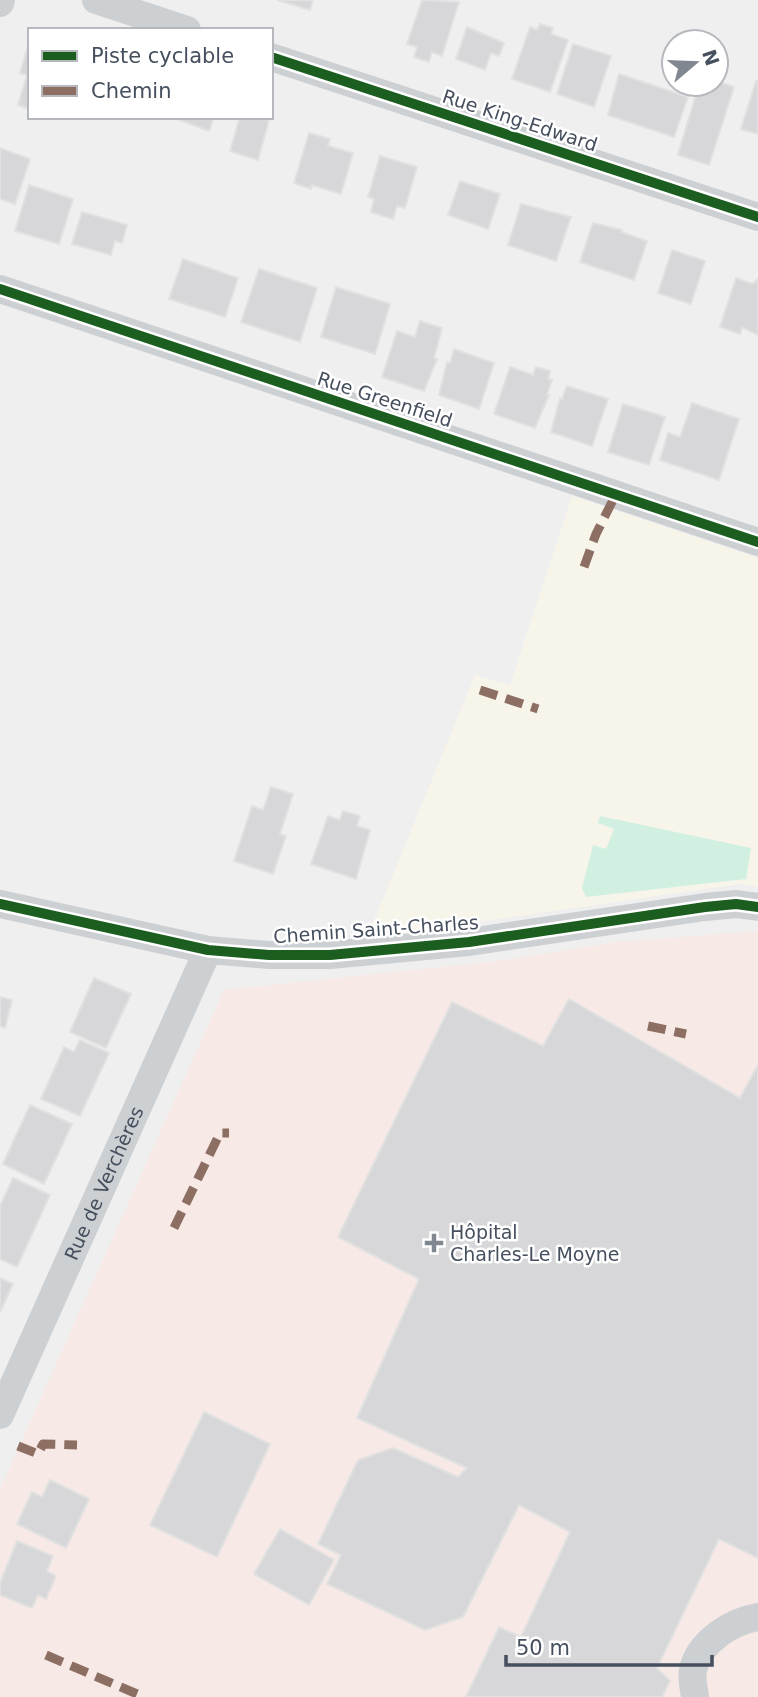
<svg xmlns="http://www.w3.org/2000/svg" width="758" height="1697" viewBox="0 0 758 1697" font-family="'DejaVu Sans',sans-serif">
<rect width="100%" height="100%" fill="#f0efef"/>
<polygon fill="#f7f4ea" points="572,496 758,558 758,887 739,884 367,938 475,675 510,685"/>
<polygon fill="#f7e9e5" points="758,931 758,1697 0,1697 0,1489 224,990 498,961 616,942"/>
<polygon fill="#d2f0e2" points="600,816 751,848 746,879 586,897 582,888 593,845 606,849 614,829 598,823"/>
<g fill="#d7d7d9" stroke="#e1e1e2" stroke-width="2">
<polygon points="277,0 313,0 310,10"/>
<polygon points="422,0 459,2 442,56 432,52 429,62 414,57 417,47 407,44"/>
<polygon points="540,24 553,28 551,34 568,40 550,92 512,79 530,27 537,30"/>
<polygon points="467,27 504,43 499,56 491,53 485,70 456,59"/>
<polygon points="30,39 30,109 18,105 27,75 20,73"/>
<polygon points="573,44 611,56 594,107 557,94"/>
<polygon points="619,74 688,97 674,137 608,115"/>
<polygon points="716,81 734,87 709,165 678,155 699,84 716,84"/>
<polygon points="756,81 758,81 758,134 741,129"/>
<polygon points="172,117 214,117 209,131"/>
<polygon points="240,117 269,120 258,160 230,151"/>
<polygon points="309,133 330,139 328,146 353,153 341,194 312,185 311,189 294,183"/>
<polygon points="0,148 30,159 15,204 0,199"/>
<polygon points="380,156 417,167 405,208 397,206 393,219 371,212 374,199 368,197"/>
<polygon points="460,181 500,194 488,229 448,215"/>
<polygon points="29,185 73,199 59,244 15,231"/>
<polygon points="521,204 571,217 556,261 508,245"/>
<polygon points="82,212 127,225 122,243 115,241 111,255 72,244"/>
<polygon points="593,223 622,230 621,232 647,241 634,280 580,262"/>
<polygon points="672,250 705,261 691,304 658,293"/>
<polygon points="183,259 238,278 225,317 169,299"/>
<polygon points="259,269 317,288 300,342 241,322"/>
<polygon points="736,278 753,284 758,279 758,335 742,327 740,334 720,327"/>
<polygon points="336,287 390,304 375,354 321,337"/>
<polygon points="420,321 442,328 434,358 437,359 424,391 382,377 397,331 415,337"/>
<polygon points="454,349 494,363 479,409 439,395 447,362 450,363"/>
<polygon points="510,367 533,375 536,367 550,371 548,379 552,380 547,395 549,395 535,428 494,414"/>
<polygon points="567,386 608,399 592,446 551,432 560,398 562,399"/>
<polygon points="692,403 739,419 719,480 660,460 668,433 680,437"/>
<polygon points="623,404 665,417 649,465 608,452"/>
<polygon points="271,787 293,794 280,834 286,836 273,874 234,861 252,806 263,810"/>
<polygon points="343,811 360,816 357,826 370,830 356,879 311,864 328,816 340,820"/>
<polygon points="94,978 131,994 106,1048 70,1032"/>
<polygon points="0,997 12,1000 5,1028 0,1026"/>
<polygon points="569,999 740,1098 758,1065 758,1558 719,1539 657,1668 670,1681 662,1697 466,1697 499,1627 521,1637 570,1532 519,1505 463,1617 425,1630 327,1584 341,1555 318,1544 358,1460 393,1448 458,1477 467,1468 357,1418 419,1279 338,1237 452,1002 543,1046"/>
<polygon points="80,1040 109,1053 80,1116 41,1099 64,1047 74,1052"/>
<polygon points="30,1105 72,1124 44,1184 3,1164"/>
<polygon points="13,1178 50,1195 17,1267 0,1259 0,1206"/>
<polygon points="0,1278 13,1284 0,1312"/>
<polygon points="204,1412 270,1444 217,1557 150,1525"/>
<polygon points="50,1480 89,1499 66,1548 17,1524 32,1492 42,1497"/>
<polygon points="280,1529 334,1560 309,1605 254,1574"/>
<polygon points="17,1541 53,1556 47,1571 56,1576 46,1599 38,1595 32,1608 0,1595 0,1583"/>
</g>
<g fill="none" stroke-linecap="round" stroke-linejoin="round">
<g stroke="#cdd0d3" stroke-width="28">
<polyline points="96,0 187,30"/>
<polyline points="0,3 1,0"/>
<polyline points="271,57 758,217"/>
<polyline points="0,289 758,542"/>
<polyline points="0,904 208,950 269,955 330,955 469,942 705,907 736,904 758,907"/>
<path id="s1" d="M0,1415L208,950"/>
<path d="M695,1697C694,1688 691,1679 693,1670C699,1642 732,1621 758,1617"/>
</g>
<g stroke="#8d6e63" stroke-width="9" stroke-dasharray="18 9" stroke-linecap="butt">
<polyline points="584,567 596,534 616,494"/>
<polyline points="480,690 538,709"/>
<polyline points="648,1026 686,1034"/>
<polyline points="174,1228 220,1133 229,1133"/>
<polyline points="18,1446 38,1454 43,1444 77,1445"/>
<polyline points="46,1655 144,1697"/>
</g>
<defs>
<g id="cycleway">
<polyline points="271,57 758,217"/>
<polyline points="0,289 758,542"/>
<polyline points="0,904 208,950 269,955 330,955 469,942 705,907 736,904 758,907"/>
</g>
</defs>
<use href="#cycleway" stroke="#fff" stroke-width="15"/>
<use href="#cycleway" stroke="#1b5e20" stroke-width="10"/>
</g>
<path fill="#818790" stroke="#fff" stroke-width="2.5" d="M430.5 1232.5h7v7h7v7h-7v7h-7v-7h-7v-7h7z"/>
<g text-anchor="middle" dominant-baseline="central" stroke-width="5" stroke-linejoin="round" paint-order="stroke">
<g font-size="19" fill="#454f5d" stroke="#fff">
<text transform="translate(520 120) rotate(18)">Rue King-Edward</text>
<text transform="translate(385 399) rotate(18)">Rue Greenfield</text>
<text transform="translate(376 929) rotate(-4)">Chemin Saint-Charles</text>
<text stroke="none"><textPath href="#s1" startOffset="254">Rue de Verchères</textPath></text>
</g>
<g font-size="19" fill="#454f5d" stroke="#fff" text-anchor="start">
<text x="450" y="1232">Hôpital<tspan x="450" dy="22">Charles-Le Moyne</tspan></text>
</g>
</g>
<rect x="28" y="28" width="245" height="91" fill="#ffffff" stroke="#b5b9be" stroke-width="2"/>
<rect x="42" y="51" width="35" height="10" fill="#1b5e20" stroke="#b5b9be" stroke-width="2"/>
<text x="91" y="63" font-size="21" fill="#454f5d">Piste cyclable</text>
<rect x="42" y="86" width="35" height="10" fill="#8d6e63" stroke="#b5b9be" stroke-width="2"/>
<text x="91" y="98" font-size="21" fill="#454f5d">Chemin</text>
<g transform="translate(695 63) rotate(71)"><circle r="33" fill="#ffffff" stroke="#b5b9be" stroke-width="2"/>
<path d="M0-5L12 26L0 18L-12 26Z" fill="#818790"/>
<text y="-10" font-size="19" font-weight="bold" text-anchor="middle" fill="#454f5d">N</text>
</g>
<path d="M506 1655v10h206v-10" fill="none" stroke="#454f5d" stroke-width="3.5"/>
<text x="516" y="1655" font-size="21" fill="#454f5d" stroke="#ffffff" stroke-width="5" paint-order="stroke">50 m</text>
</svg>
